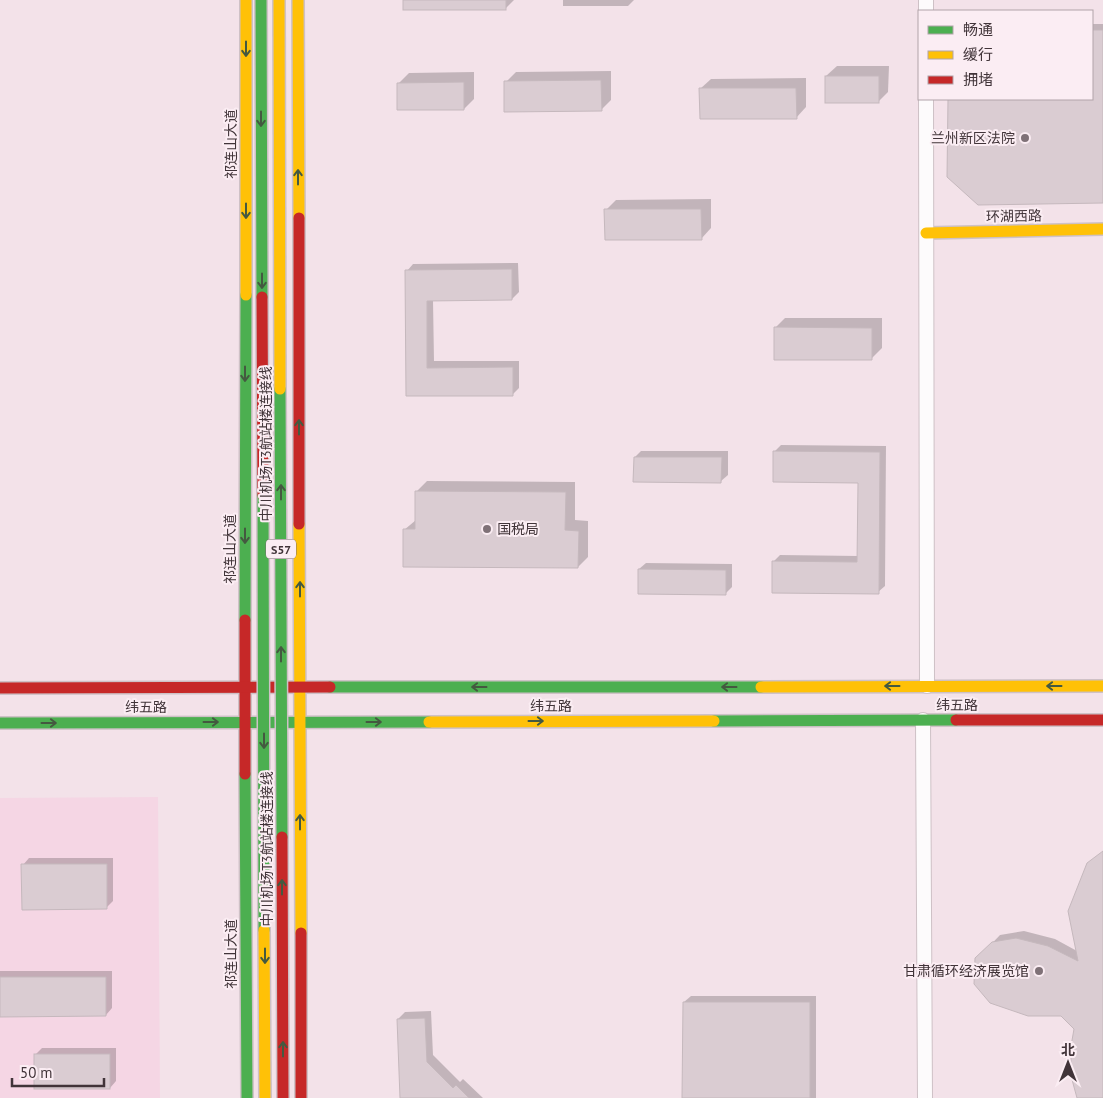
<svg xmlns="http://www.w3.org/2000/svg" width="1103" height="1098" viewBox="0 0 1103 1098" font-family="'PT Sans','Noto Sans SC',sans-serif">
<rect width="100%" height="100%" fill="#f3e2e9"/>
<polygon fill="#f5d6e4" points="158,797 160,1098 0,1098 0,798"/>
<g fill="#0003">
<polygon points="404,0 514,0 506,8"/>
<polygon points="563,0 634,0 628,6 563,6"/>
<polygon points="1092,24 1103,24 1103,201 949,177 949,99 1092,99"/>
<polygon points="837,66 889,66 888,92 878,102 826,76"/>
<polygon points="611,71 611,100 601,110 506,82 516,72"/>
<polygon points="474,72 474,99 464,109 399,83 409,73"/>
<polygon points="806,78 806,107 796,118 700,89 711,79"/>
<polygon points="711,199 711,228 701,239 606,210 616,200"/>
<polygon points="518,263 519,292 512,299 433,300 434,361 519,361 519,388 513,394 408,395 407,271 413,264"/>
<polygon points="785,318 882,318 882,348 872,358 775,328"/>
<polygon points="781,445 886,446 885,586 878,592 773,562 780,555 859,556 859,481 774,452"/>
<polygon points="641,451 728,451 728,475 721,481 635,457"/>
<polygon points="427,481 575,482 575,520 588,521 588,557 578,567 404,530 416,520 417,491"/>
<polygon points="646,563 732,564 732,587 725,594 639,569"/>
<polygon points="1103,851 1103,1098 1078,1098 1075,1029 1061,1015 977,959 1000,935 1024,931 1055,939 1077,951"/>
<polygon points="29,858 113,858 113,901 106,908 23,865"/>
<polygon points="0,971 112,971 112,1008 106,1015 0,1015"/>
<polygon points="691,996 816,996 816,1098 684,1098 684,1002"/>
<polygon points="431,1011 433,1055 460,1082 463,1079 483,1098 402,1098 398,1019 405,1012"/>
<polygon points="42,1048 116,1048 116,1081 110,1088 35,1055"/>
</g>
<g fill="#daccd2" stroke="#c5b8bd">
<rect x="403" y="0" width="103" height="10"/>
<polygon points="1092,30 1103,30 1103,203 978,205 947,177 948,99 1092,99"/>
<rect x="825" y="76" width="54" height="27"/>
<polygon points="601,80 602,111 504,112 504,81"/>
<polygon points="464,82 464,110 397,110 397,83"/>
<polygon points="699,88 796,88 797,119 700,119"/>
<polygon points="604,209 701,209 702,240 605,240"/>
<polygon points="512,269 512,300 427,301 427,368 513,367 513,396 406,396 405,270"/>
<polygon points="774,327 872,328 872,360 774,360"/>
<polygon points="773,451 880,452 879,594 772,593 772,561 857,562 858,483 773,482"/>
<polygon points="634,457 722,457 721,483 633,482"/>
<polygon points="415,491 566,492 565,530 579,531 578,568 403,567 403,529 415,529"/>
<polygon points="638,569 726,570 726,595 638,594"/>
<polygon points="1103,851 1103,1098 1077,1098 1071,1076 1071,1046 1074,1029 1061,1016 1028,1016 990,1003 974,984 975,958 992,942 1016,938 1048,946 1078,961 1068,911 1087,863"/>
<polygon points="21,864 107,864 107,909 22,910"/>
<polygon points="0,977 106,977 106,1016 0,1017"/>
<polygon points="683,1002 810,1002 810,1098 682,1098"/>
<polygon points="425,1018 427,1062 453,1088 456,1085 469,1098 400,1098 397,1019"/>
<rect x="34" y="1054" width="76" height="35"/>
</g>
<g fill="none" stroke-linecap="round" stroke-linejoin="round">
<defs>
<g id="street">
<polyline points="926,0 926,11"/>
<polyline points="926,99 927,686"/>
<polyline points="923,720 925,1098"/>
</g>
<g id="fast">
<polyline points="245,620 246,295"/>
<polyline points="330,687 761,687"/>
<polyline points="714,721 956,720"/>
<polyline points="0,723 429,722"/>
<polyline points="245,774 247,1098"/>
</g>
<g id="slow">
<polyline points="298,0 299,218"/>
<polyline points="926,233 1103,229"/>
<polyline points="246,295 246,0"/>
<polyline points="299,524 301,933"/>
<polyline points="761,687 1103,686"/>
<polyline points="429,722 714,721"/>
</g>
<g id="jam">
<polyline points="299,218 299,524"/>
<polyline points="245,620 245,774"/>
<polyline points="0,688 330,687"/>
<polyline points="956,720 1103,720"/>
<polyline points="301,933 301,1098"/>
</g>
</defs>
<use href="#street" stroke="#cec1c6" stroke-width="16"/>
<use href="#fast" stroke="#cec1c6" stroke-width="14"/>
<use href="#slow" stroke="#cec1c6" stroke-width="14"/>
<use href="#jam" stroke="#cec1c6" stroke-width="14"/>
<use href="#street" stroke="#fdfbfc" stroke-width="14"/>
<use href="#fast" stroke="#4caf50" stroke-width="11"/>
<use href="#slow" stroke="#ffc107" stroke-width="11"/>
<use href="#jam" stroke="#c62828" stroke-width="11"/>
<defs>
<g id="fast-bridge">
<polyline points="261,0 262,297"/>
<polyline points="280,389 282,837"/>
<polyline points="263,495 264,930"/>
</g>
<g id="slow-bridge">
<polyline points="279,0 280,389"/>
<polyline points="264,930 265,1098"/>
</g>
<g id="jam-bridge">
<polyline points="262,297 263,495"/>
<polyline points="282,837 283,1098"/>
</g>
</defs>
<use href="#fast-bridge" stroke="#cec1c6" stroke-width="14" stroke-linecap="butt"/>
<use href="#slow-bridge" stroke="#cec1c6" stroke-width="14" stroke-linecap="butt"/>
<use href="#jam-bridge" stroke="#cec1c6" stroke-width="14" stroke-linecap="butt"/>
<use href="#fast-bridge" stroke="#4caf50" stroke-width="11"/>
<use href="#slow-bridge" stroke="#ffc107" stroke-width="11"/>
<use href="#jam-bridge" stroke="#c62828" stroke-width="11"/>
</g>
<defs><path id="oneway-shaft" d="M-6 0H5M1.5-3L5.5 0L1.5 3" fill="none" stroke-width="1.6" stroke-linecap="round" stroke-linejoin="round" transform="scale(1.25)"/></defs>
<g stroke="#445940">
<use href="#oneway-shaft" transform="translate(246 49) rotate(90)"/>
<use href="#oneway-shaft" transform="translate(261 119) rotate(90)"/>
<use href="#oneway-shaft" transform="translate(298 177) rotate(-90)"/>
<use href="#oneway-shaft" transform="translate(246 211) rotate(90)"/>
<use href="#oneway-shaft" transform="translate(262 281) rotate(90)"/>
<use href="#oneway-shaft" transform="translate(245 374) rotate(90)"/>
<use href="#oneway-shaft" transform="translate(299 427) rotate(-90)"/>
<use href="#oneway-shaft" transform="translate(281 492) rotate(-90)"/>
<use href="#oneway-shaft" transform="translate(245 536) rotate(90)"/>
<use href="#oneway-shaft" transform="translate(300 589) rotate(-90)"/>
<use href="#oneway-shaft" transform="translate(281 654) rotate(-90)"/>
<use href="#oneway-shaft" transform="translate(892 686) rotate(180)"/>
<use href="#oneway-shaft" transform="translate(1054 686) rotate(-180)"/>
<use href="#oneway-shaft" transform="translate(479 687) rotate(180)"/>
<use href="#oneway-shaft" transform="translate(729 687) rotate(180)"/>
<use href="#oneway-shaft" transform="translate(536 721)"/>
<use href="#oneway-shaft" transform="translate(211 722)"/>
<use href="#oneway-shaft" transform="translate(374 722)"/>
<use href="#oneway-shaft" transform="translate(49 723)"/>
<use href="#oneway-shaft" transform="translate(264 741) rotate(90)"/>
<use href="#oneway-shaft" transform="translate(300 822) rotate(-90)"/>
<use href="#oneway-shaft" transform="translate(282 887) rotate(-90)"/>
<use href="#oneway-shaft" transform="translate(265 956) rotate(90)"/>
<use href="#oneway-shaft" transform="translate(283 1049) rotate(-90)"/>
</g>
<g fill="#7f7177" stroke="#fbedf3" stroke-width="2">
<circle cx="1025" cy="138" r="5"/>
<circle cx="487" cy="529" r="5"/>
<circle cx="1039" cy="971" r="5"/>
</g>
<g text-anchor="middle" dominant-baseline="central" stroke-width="4" stroke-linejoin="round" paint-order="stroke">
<rect fill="#fbedf3" stroke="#796c71" stroke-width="1" x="266" y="539.5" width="30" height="19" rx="4"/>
<g font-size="12" font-weight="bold" fill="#413439">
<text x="281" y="549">S57</text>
</g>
<g font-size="14" fill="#413439" stroke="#fbedf3" text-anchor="end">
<text x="1015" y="138">兰州新区法院</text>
<text x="497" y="529" text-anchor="start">国税局</text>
<text x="1029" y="971">甘肃循环经济展览馆</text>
</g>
<g font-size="14" fill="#413439" stroke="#fbedf3">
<text transform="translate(231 144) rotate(-90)">祁连山大道</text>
<text transform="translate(1014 216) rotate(-1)">环湖西路</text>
<text transform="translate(266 444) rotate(-90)">中川机场T3航站楼连接线</text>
<text transform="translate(230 549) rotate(-90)">祁连山大道</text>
<text x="957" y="705">纬五路</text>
<text x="551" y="706">纬五路</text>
<text x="146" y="707">纬五路</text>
<text transform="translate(267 849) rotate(-90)">中川机场T3航站楼连接线</text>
<text transform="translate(231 954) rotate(-90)">祁连山大道</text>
</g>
</g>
<rect x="918" y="10" width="175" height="90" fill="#fbedf3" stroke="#b1a3a9"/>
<rect x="928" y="26" width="25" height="8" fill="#4caf50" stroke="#b1a3a9"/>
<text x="963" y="35" font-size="15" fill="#413439">畅通</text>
<rect x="928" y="51" width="25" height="8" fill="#ffc107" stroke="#b1a3a9"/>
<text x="963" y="60" font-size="15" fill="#413439">缓行</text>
<rect x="928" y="76" width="25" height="8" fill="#c62828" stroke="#b1a3a9"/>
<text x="963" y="85" font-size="15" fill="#413439">拥堵</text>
<g transform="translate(1068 1063)" stroke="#fbedf3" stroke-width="4" paint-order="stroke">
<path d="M0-4L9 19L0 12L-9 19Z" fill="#413439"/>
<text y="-8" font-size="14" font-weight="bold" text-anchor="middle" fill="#413439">北</text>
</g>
<path d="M12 1078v8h92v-8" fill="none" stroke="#413439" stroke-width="2.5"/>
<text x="20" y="1078" font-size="15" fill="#413439" stroke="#fbedf3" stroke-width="4" paint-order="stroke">50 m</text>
</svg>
